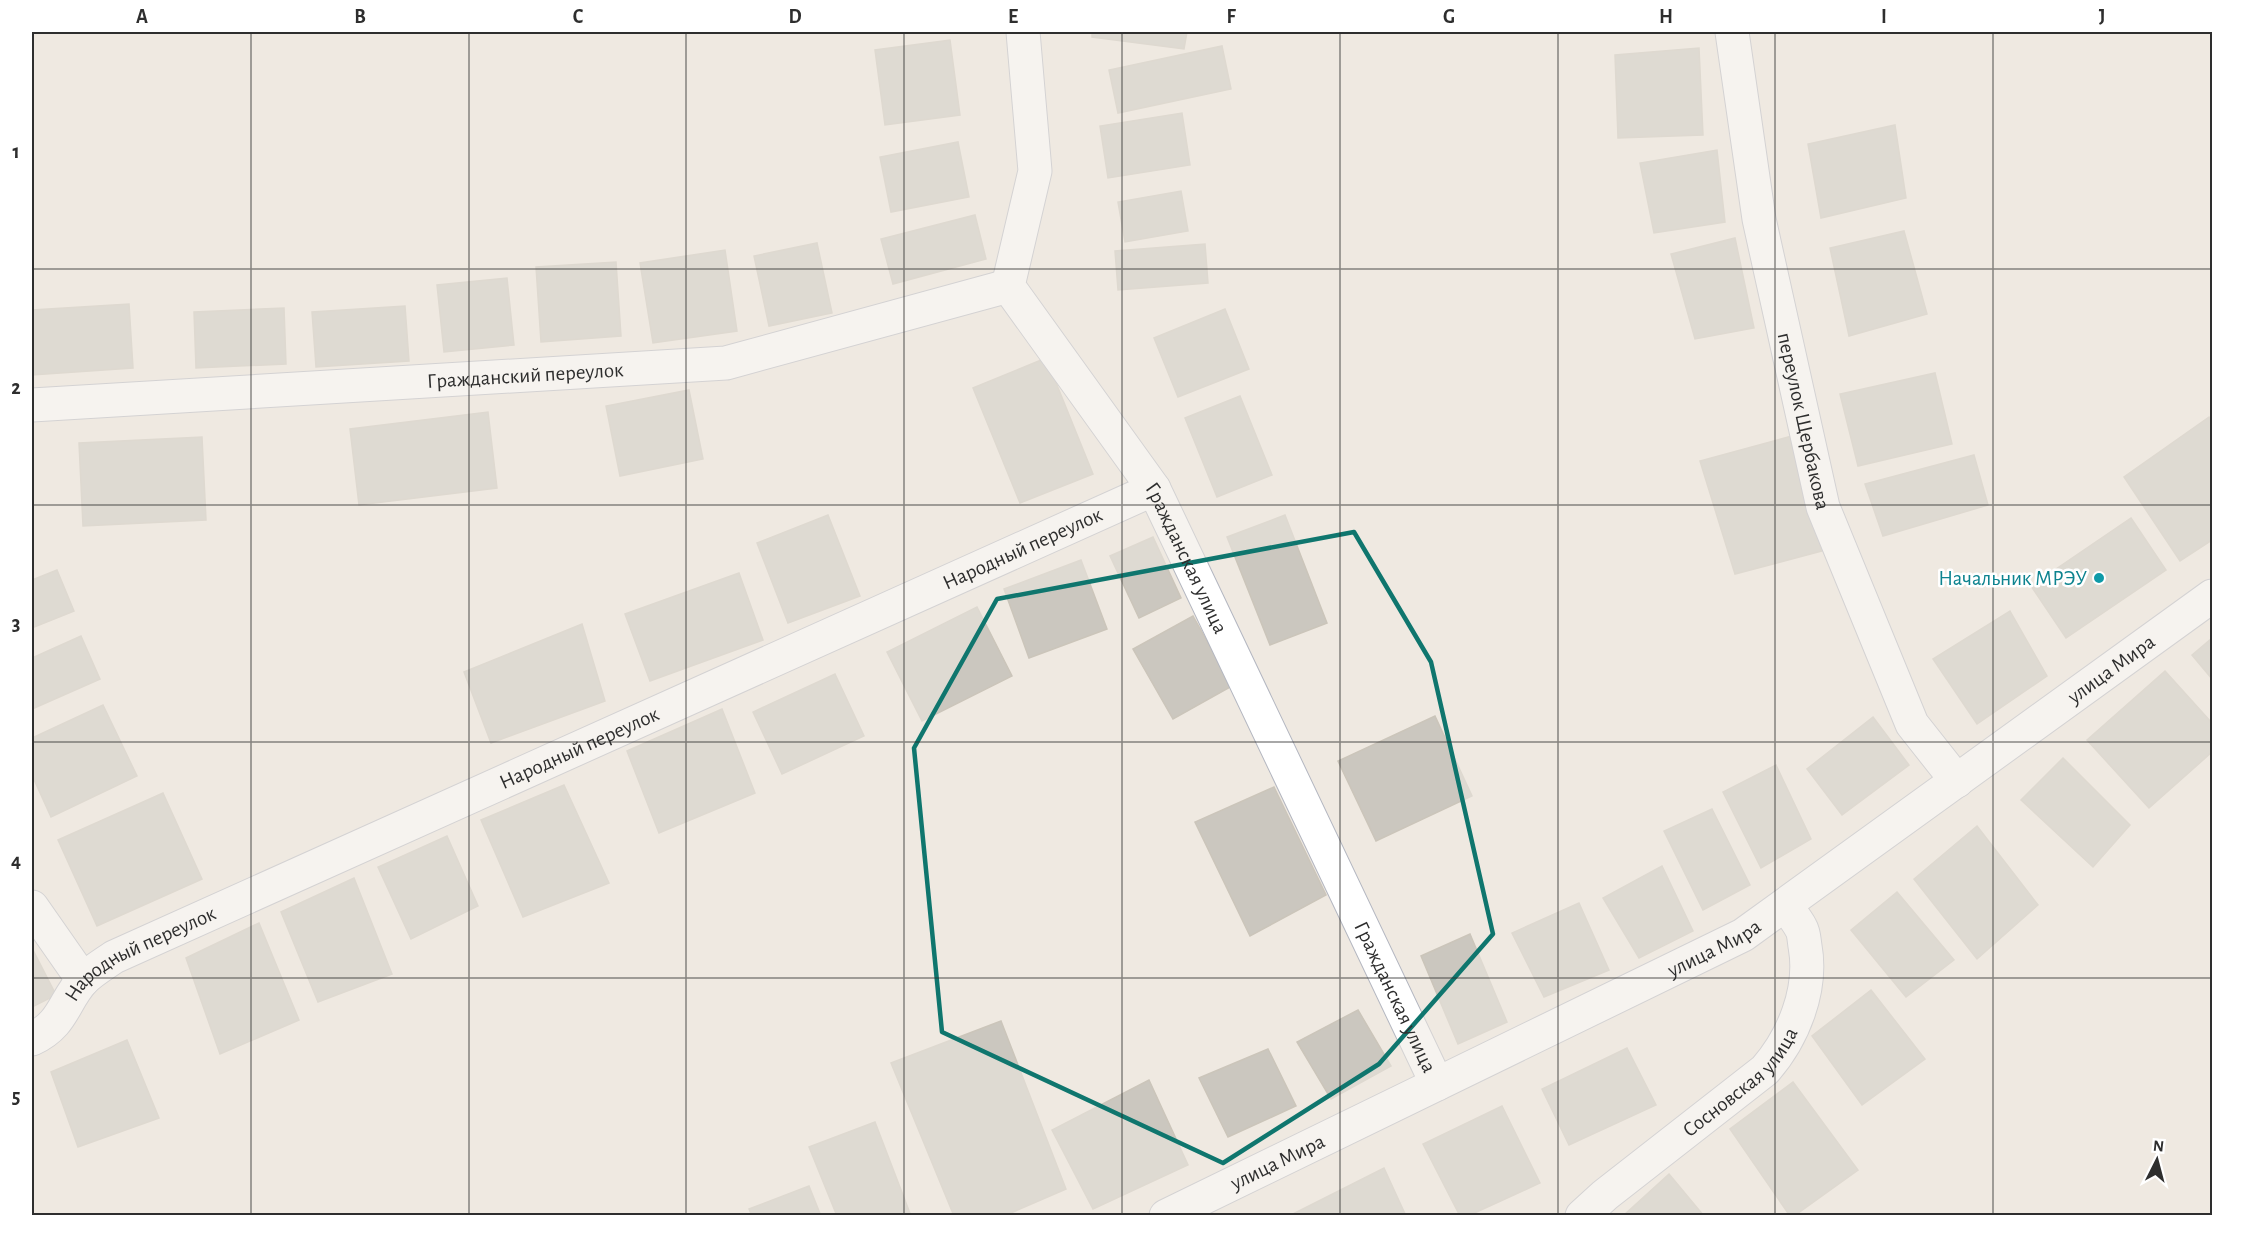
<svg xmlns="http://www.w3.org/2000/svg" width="2244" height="1247" viewBox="0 0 2244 1247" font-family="'Alegreya Sans',sans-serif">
<rect width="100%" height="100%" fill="#efe9e1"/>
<g fill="#cbc7bf" stroke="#cbc5ba" stroke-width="1.5">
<polygon points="1092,32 1187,32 1184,49 1092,37"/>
<polygon points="950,40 960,115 885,125 875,50"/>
<polygon points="1222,46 1231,89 1118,113 1109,70"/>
<polygon points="1699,48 1703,135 1618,138 1615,55"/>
<polygon points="1182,113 1190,165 1108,178 1100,126"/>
<polygon points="1895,125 1906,198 1821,218 1808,144"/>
<polygon points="958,142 969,197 891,212 880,157"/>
<polygon points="1717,150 1725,222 1654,233 1640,163"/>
<polygon points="1181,191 1188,231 1125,242 1118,202"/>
<polygon points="975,215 986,259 893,284 881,239"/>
<polygon points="1904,231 1927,314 1849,336 1830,248"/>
<polygon points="1735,238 1754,328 1695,339 1671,254"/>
<polygon points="817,243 832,313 769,326 754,256"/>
<polygon points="1205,244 1208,283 1118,290 1115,251"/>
<polygon points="725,250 737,331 653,343 640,263"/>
<polygon points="616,262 621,336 541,342 536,267"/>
<polygon points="507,278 514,345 444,352 437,285"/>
<polygon points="129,304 133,368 32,375 32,310"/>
<polygon points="405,306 409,361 316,367 312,312"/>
<polygon points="284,308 286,364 196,368 194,312"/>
<polygon points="1225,309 1249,369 1178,397 1154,338"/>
<polygon points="1046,358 1093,474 1020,503 973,388"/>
<polygon points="1935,373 1952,444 1858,466 1840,394"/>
<polygon points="689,390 703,459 620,476 606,406"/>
<polygon points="1240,396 1272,475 1217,497 1185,418"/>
<polygon points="488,412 497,488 359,505 350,429"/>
<polygon points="2209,417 2212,423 2212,540 2180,561 2124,477"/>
<polygon points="1792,436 1822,551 1735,574 1700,461"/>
<polygon points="202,437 206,520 83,526 79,443"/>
<polygon points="1974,455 1988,505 1883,536 1865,484"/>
<polygon points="828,515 860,596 788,623 757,543"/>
<polygon points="1285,515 1327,623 1270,645 1227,537"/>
<polygon points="2131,518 2166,570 2066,638 2031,586"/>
<polygon points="1153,537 1181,598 1139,618 1110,556"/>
<polygon points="1081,560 1107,629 1029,658 1004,589"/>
<polygon points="57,570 74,611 32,628 32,580"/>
<polygon points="739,573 763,640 650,681 625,614"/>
<polygon points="977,607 1012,676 922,721 887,652"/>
<polygon points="2010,611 2047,676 1977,724 1933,659"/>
<polygon points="1193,616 1232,686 1173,719 1133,649"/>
<polygon points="582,624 605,701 491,743 464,672"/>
<polygon points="81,636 100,679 32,709 32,658"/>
<polygon points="2212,638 2212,679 2192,655"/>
<polygon points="2165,671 2212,723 2212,752 2149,808 2087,740"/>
<polygon points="835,674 864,736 782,774 753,712"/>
<polygon points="103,705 137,776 51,817 32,775 32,738"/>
<polygon points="722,709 755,793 659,833 627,751"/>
<polygon points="1435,716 1472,796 1376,841 1338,761"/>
<polygon points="1873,717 1909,765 1842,815 1807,769"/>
<polygon points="2063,758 2130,825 2093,867 2021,800"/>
<polygon points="1776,765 1811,839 1761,868 1723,792"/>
<polygon points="564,785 609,883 523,917 481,820"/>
<polygon points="1274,787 1326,895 1250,936 1195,822"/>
<polygon points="163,793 202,879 97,926 58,840"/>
<polygon points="1712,809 1750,885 1703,910 1664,831"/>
<polygon points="1977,826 2038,905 1977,959 1914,879"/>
<polygon points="447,836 478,906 411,939 378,867"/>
<polygon points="1662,866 1693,931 1639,958 1603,898"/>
<polygon points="354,878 392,974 318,1002 281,912"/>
<polygon points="1897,892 1954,960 1906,997 1851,930"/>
<polygon points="1579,903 1609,970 1544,997 1512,933"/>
<polygon points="259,923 299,1020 220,1054 186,958"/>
<polygon points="1470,934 1507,1022 1458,1044 1421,956"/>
<polygon points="32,948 56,995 32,1007"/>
<polygon points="1871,990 1925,1059 1862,1105 1812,1036"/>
<polygon points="1358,1010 1391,1066 1331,1099 1297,1042"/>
<polygon points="1001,1021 1066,1189 1004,1216 954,1216 891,1063"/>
<polygon points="127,1040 159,1118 78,1147 51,1072"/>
<polygon points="1627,1048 1656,1105 1569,1145 1542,1089"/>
<polygon points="1268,1049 1296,1106 1228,1137 1199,1078"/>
<polygon points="1149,1080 1188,1165 1093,1209 1052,1130"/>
<polygon points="1793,1082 1858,1170 1794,1216 1790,1216 1730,1129"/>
<polygon points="1502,1106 1540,1183 1468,1216 1460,1216 1423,1144"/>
<polygon points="875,1122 911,1216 837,1216 809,1147"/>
<polygon points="1384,1168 1406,1216 1289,1216"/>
<polygon points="1669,1174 1704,1216 1625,1216 1624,1215"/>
<polygon points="809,1186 821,1216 752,1216 749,1209"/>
</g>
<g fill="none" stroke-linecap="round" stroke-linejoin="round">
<defs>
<g id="minor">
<path id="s1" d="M1023,32L1035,171L1008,286L1154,489L1437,1084"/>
<path id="s2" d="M1732,32L1759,219L1823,507L1912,724L1957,781"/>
<path id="s3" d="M32,405L726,363L1008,286"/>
<polyline points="32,907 83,980"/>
<path id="s4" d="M32,1039C64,1024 63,1002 83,980C92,971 104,964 114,957L1154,489"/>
<path id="s5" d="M1166,1216L1743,935L2212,596"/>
<path id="s6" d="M1582,1216L1605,1195L1765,1070C1793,1038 1813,990 1805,946C1804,940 1804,933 1801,928C1797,920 1790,912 1785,905"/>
</g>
</defs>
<use href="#minor" stroke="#b4b7c1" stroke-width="35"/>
<use href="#minor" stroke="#fff" stroke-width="33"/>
</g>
<path d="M0 0H2244V1247H0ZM1354,532L1431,662L1493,934L1379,1064L1223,1163L942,1032L914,748L997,599Z" fill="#efe9e1" fill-opacity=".55" fill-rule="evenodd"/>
<path fill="none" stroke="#0f766e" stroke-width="4.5" stroke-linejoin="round" d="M1354,532L1431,662L1493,934L1379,1064L1223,1163L942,1032L914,748L997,599Z"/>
<path fill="none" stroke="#2e2e2e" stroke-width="1.5" stroke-opacity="0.55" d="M251,32V1216M469,32V1216M686,32V1216M904,32V1216M1122,32V1216M1340,32V1216M1558,32V1216M1775,32V1216M1993,32V1216M32,269H2212M32,505H2212M32,742H2212M32,978H2212"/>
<circle fill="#0f9aa8" stroke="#fff" stroke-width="2" cx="2099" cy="578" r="6"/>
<g text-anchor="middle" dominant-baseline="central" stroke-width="5" stroke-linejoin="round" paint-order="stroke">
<g font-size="21" fill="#2e2e2e" stroke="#fff">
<text stroke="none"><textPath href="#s3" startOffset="494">Гражданский переулок</textPath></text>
<text stroke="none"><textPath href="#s2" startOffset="396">переулок Щербакова</textPath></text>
<text stroke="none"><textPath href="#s4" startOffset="1114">Народный переулок</textPath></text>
<text stroke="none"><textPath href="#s1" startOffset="584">Гражданская улица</textPath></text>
<text stroke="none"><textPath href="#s5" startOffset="1096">улица Мира</textPath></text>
<text stroke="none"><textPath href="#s4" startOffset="628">Народный переулок</textPath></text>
<text stroke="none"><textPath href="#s5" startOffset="610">улица Мира</textPath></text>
<text stroke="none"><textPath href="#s4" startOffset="142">Народный переулок</textPath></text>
<text stroke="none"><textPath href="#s1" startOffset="1070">Гражданская улица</textPath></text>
<text stroke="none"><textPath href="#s6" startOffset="208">Сосновская улица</textPath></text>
<text stroke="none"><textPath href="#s5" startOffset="124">улица Мира</textPath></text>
</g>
<g font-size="21" fill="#0d838f" stroke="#fff" text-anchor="end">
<text x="2087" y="578">Начальник МРЭУ</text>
</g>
</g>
<rect width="2244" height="1247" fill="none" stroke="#ffffff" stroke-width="66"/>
<g transform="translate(2157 1160) rotate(6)" stroke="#ffffff" stroke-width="4.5" paint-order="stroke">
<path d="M0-4.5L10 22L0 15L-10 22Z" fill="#2e2e2e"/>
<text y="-9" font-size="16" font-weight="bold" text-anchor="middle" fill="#2e2e2e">N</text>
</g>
<rect x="33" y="33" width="2178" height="1181" fill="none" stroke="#2e2e2e" stroke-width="2"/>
<g font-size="20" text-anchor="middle" font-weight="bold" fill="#2e2e2e">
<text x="142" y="23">A</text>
<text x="360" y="23">B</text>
<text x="578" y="23">C</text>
<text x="795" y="23">D</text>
<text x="1013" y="23">E</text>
<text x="1231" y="23">F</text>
<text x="1449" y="23">G</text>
<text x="1666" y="23">H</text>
<text x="1884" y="23">I</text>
<text x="2102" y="23">J</text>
<text x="16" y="158">1</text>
<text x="16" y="394">2</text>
<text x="16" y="630">3</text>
<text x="16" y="867">4</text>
<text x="16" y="1103">5</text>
</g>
</svg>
